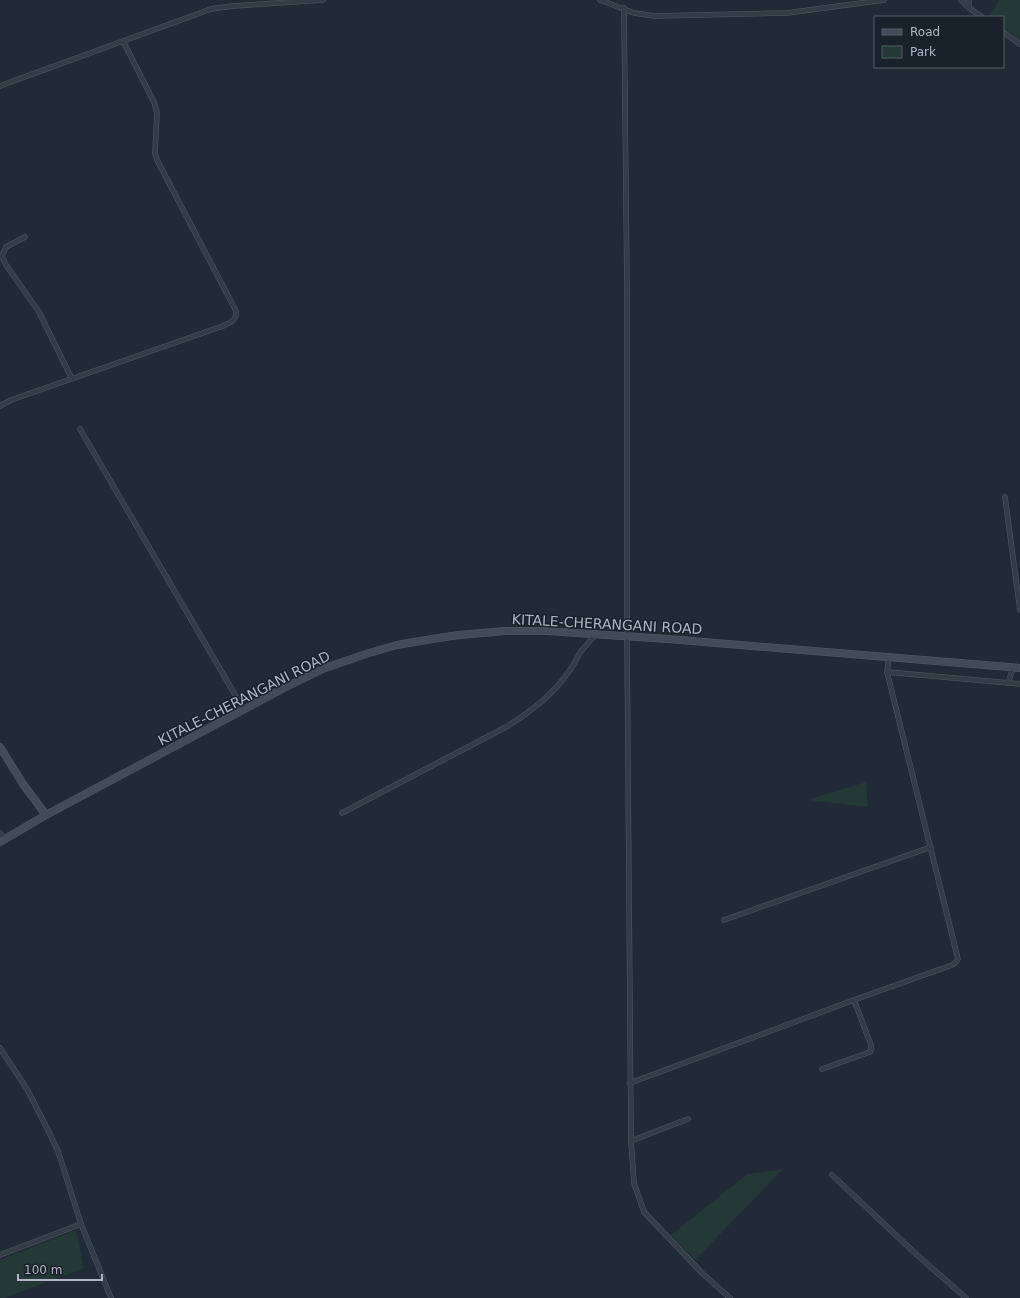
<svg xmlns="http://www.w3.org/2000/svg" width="1020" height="1298" viewBox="0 0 1020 1298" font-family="'DejaVu Sans',sans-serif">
<rect width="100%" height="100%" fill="#202b35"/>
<g fill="#233837">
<polygon points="999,0 1020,0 1020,40 1003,27 1003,17 989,16"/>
<polygon points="866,782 868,807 807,800"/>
<polygon points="783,1169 695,1260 671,1235 747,1174"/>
<polygon points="76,1230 84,1268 4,1298 0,1298 0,1260"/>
</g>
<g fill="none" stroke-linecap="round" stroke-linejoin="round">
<defs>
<g id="street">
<polyline points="600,0 634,13 655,16 787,13 884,0"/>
<polyline points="961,0 969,8"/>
<polyline points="969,0 969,8 982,17"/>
<polyline points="624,8 627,290 627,637 631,1141 688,1119"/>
<polyline points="1003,32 1020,44"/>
<polyline points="0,86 211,9 233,6 323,0"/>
<polyline points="25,237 6,247 2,256 6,265 39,312 72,379"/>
<path d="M0,406L11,400L223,326C231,322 237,320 236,311L157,160L155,153L157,113L154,102L123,41"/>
<polyline points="80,429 244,710"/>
<polyline points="1005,497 1020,610"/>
<polyline points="887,672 1020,684"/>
<polyline points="1008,683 1013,668"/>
<path d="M342,813L506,727C529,713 551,697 567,674C572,668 576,660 580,653C585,646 591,640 596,634"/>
<polyline points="0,833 5,839"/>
<polyline points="724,920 931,847"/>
<polyline points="0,1048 27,1089 49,1132 58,1151 81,1224 111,1298"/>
<polyline points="822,1069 870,1052 871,1050 871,1045 854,1000 952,965 956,962 958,959 887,672 889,658"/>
<polyline points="630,1083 854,1000"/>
<polyline points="631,1141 634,1183 644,1212 702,1273 730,1298"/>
<polyline points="832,1175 917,1255 966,1298"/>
<polyline points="0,1255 81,1224"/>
</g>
<g id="secondary">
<polyline points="0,747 23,784 46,815"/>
<polyline points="0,842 46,815 284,688 325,668 369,653 397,645 432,639 459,635 506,631 547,631 668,639 1020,668"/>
</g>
</defs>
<use href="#street" stroke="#515a64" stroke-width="5.5"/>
<use href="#secondary" stroke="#515a64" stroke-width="8"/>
<use href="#street" stroke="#343d46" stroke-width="4.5"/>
<use href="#secondary" stroke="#424c59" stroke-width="7"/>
</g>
<g text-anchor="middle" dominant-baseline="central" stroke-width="3" stroke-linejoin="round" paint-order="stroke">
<g font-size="14" fill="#aeb7c3" stroke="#19222a">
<text transform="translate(607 624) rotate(3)">KITALE-CHERANGANI ROAD</text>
<text transform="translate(244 698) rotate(-27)">KITALE-CHERANGANI ROAD</text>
</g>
</g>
<rect x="874" y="16" width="130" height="52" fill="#19222a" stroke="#555e67"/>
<rect x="882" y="29" width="20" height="6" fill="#424c59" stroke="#555e67"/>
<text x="910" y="36" font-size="12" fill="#aeb7c3">Road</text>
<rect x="882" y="46" width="20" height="12" fill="#233837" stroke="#555e67"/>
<text x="910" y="56" font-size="12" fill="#aeb7c3">Park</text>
<path d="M18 1274v6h84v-6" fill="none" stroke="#aeb7c3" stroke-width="2"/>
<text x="24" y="1274" font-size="12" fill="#aeb7c3" stroke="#19222a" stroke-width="3" paint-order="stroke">100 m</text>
</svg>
